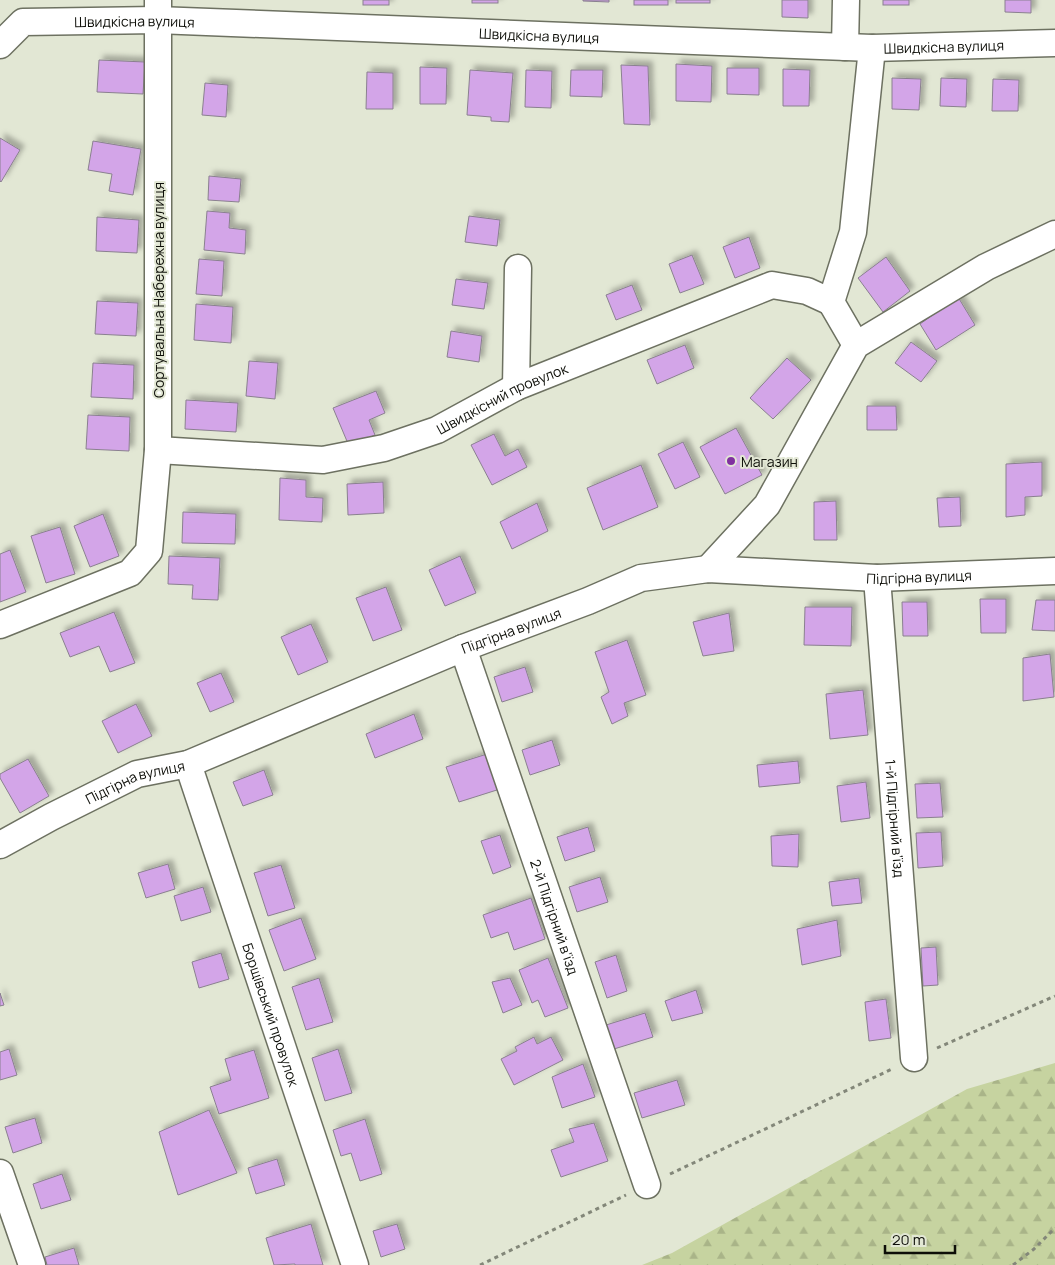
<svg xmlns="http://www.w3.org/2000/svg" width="1055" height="1265" viewBox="0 0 1055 1265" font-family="Manrope,sans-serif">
<defs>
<pattern id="forest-firs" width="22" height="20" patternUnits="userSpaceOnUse" patternTransform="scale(1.25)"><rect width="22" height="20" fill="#c6d3a0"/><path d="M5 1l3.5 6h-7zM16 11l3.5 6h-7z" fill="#a9b488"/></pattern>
<filter id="shadow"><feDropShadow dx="4.5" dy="-4.5" stdDeviation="2.5" flood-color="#0004"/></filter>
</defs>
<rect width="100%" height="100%" fill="#e2e7d4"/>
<polygon fill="url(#forest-firs)" points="1055,1063 1055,1265 642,1265 672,1253 967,1089"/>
<g fill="#d3a5e8" stroke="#8a808f" filter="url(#shadow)">
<rect x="363" y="0" width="26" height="5"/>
<rect x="472" y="0" width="26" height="3"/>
<polygon points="583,0 609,0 609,2 583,1"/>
<rect x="634" y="0" width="34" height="5"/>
<rect x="676" y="0" width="34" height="3"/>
<polygon points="782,0 808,0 808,18 782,17"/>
<rect x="883" y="0" width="26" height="5"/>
<polygon points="1005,0 1031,0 1031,13 1005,12"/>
<polygon points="99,60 145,62 143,94 97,92"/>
<polygon points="676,64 712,66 711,102 676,101"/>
<polygon points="621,65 648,66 650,125 624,124"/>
<polygon points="420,67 447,68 446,104 420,104"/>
<polygon points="727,68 759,68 759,95 727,94"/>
<polygon points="783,69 810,70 809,106 783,106"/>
<polygon points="470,70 513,73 509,122 491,121 491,117 467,115"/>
<polygon points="526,70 552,71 551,108 525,107"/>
<polygon points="571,70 603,70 602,97 570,96"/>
<polygon points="367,72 393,73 393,109 366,109"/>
<polygon points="892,78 921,79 919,110 892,109"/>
<polygon points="941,78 967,79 966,107 940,106"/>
<polygon points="993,79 1019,80 1018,111 992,111"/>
<polygon points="205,83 228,85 226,117 202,115"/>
<polygon points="0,138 20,150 1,182 0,181"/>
<polygon points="93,141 141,149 133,195 109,191 112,174 88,170"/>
<polygon points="209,176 241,179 239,202 208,200"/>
<polygon points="207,211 230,213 229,228 246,230 245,254 204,250"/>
<polygon points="469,216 500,220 497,246 465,242"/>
<polygon points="97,217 139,220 137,253 96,251"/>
<polygon points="749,237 760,268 735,278 723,247"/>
<polygon points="692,255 704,284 680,293 669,264"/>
<polygon points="886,257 910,291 883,312 858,278"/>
<polygon points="199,259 224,261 222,296 196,294"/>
<polygon points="456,279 488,283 484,309 452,305"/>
<polygon points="632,285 642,310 616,320 606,295"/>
<polygon points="958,297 975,325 936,350 920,324"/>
<polygon points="97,301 138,303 136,336 95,334"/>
<polygon points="196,304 233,307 231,343 194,340"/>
<polygon points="451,331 482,336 479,362 447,357"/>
<polygon points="911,342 937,361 921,382 895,363"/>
<polygon points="685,345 694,368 657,384 647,360"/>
<polygon points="787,358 811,380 773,419 750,398"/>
<polygon points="249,361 278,363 275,399 246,396"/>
<polygon points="93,363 134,365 133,399 91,397"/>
<polygon points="376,391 385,413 369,420 375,435 349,446 333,408"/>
<polygon points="186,400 238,403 236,432 185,429"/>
<polygon points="867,406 896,406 897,430 867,430"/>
<polygon points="88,415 130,417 129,451 86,449"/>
<polygon points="736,428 762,475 725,494 700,447"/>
<polygon points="494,434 505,456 518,449 527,467 492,485 471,445"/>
<polygon points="683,442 700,477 675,489 658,454"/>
<polygon points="1042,462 1042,496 1025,497 1025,515 1006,517 1006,464"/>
<polygon points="641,465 658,507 603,530 587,488"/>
<polygon points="280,478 306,480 306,497 323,498 322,522 279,520"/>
<polygon points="383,482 384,513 348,515 347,484"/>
<polygon points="960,497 961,526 939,527 937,498"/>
<polygon points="836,501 837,540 814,540 814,502"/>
<polygon points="537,503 548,531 512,549 500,522"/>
<polygon points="183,512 236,514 235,544 182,543"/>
<polygon points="103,514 119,556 90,567 74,526"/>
<polygon points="60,527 75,574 46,583 31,536"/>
<polygon points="10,550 26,592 0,602 0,554"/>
<polygon points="169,556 220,558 218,600 192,599 193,585 168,584"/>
<polygon points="460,556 476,593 445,606 429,570"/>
<polygon points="386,587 402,630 373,641 356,598"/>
<polygon points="980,599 1006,599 1006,633 981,633"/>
<polygon points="1036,600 1055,600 1055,631 1032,630"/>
<polygon points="902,602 927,602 928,636 903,636"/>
<polygon points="805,607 852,607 851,646 804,645"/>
<polygon points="114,612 135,663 110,672 99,646 70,657 60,633"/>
<polygon points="729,613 734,651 703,656 693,622"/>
<polygon points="311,624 328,662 298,675 281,637"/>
<polygon points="627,640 646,695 624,703 628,716 612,724 601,697 609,692 595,652"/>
<polygon points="1050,654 1054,697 1023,701 1023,658"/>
<polygon points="525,667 533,692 502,702 494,677"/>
<polygon points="221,673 234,702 210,712 197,683"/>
<polygon points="863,690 868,735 830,739 826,694"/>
<polygon points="136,704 152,736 118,753 102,721"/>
<polygon points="414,714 423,739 375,758 366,734"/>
<polygon points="552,740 560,765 530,775 522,750"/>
<polygon points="487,754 500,789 459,802 446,767"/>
<polygon points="28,759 49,796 20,813 0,778 0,774"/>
<polygon points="798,761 800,783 759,787 757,765"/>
<polygon points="264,770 273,795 243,806 233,782"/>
<polygon points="866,782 870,818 841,822 837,786"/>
<polygon points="940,783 943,817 917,818 915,784"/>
<polygon points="588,827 595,851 565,861 557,837"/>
<polygon points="941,832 943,866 918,868 916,833"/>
<polygon points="799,834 798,867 772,866 771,836"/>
<polygon points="500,835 511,867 493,874 481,841"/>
<polygon points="168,864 175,889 146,898 138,873"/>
<polygon points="281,865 295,908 268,916 254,873"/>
<polygon points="600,877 608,902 577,912 569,887"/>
<polygon points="859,878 862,903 832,906 829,882"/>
<polygon points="203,887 211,912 181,921 174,896"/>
<polygon points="531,898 545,939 514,950 508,932 491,938 483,915"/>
<polygon points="301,918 316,959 284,971 269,930"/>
<polygon points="837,920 841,956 802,965 797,929"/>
<polygon points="936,947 938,985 923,986 921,948"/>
<polygon points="221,953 229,979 199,988 192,962"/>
<polygon points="616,955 627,991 607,998 595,962"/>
<polygon points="548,958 568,1008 545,1017 538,1000 532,1003 519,970"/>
<polygon points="319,978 333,1022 306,1030 292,987"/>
<polygon points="510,978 522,1005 503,1013 492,982"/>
<polygon points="696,990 703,1013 672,1021 665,1001"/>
<polygon points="0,993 4,1005 0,1006"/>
<polygon points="886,999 891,1038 869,1041 865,1002"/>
<polygon points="645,1013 653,1037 614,1049 606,1025"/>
<polygon points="534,1037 537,1044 551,1037 563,1060 514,1085 501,1059 517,1051 515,1047"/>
<polygon points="9,1049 17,1075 0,1080 0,1052"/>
<polygon points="338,1049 352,1093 325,1101 312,1058"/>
<polygon points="254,1050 269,1098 219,1114 210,1087 231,1080 225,1059"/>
<polygon points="583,1064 595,1097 562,1108 552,1077"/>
<polygon points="677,1080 685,1105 642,1118 634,1093"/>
<polygon points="209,1110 237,1173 178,1195 159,1132"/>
<polygon points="35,1118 42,1143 13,1153 5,1127"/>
<polygon points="365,1119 382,1174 360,1181 351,1153 341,1156 333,1130"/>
<polygon points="594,1123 608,1161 561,1177 551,1150 574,1142 569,1129"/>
<polygon points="277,1159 285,1185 256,1194 248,1168"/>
<polygon points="62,1174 71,1200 41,1209 33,1184"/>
<polygon points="311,1224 323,1265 295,1265 295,1264 274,1265 266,1238"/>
<polygon points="397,1224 405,1249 381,1257 373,1231"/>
<polygon points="74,1248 79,1265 47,1265 45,1257"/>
</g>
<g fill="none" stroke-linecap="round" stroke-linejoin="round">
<defs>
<g id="street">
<path id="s1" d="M0,45L23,22L157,20L872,48L1055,43"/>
<polyline points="845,47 846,0"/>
<polyline points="856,345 831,302 853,232 872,48"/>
<polyline points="516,387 518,268"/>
<path id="s2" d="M158,450L323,460L384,448L437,430L516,387L772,285L807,291L831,302"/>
<polyline points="708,569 767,505 856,345 986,267 1055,234"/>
<path id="s3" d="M877,578L914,1058"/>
<polyline points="0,625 130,573 149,551 158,450 158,0"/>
<path id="s4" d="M463,648L647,1185"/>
<path id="s5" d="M188,764L355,1265"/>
<path id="s6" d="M0,845L51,817L137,774L188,764L463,648L588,601L641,578L708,569L877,578L1055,571"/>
<polyline points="0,1173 32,1265"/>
</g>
</defs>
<use href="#street" stroke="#6d7161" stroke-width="29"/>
<g stroke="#838779" stroke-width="3" stroke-dasharray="4 4" stroke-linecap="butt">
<polyline points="937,1048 1055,996"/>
<polyline points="670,1174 892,1069"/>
<polyline points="480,1265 626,1195"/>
<polyline points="1013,1265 1034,1249 1055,1228"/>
</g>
<use href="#street" stroke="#fff" stroke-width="26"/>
</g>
<circle fill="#8030a0" stroke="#e2e7d4" stroke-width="2" cx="731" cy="461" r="5"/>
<g text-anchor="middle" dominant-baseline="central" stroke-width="4" stroke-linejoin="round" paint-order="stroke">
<g font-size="14" fill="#0d0e08" stroke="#e2e7d4">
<text stroke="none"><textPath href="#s1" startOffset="144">Швидкісна вулиця</textPath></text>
<text stroke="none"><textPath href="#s1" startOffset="549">Швидкісна вулиця</textPath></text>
<text stroke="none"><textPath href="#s1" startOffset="954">Швидкісна вулиця</textPath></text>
<text transform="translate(158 290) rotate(-90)">Сортувальна Набережна вулиця</text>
<text stroke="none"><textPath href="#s2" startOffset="356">Швидкісний провулок</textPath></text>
<text stroke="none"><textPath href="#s6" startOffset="975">Підгірна вулиця</textPath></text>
<text stroke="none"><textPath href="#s6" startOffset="556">Підгірна вулиця</textPath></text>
<text stroke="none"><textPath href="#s6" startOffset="150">Підгірна вулиця</textPath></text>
<text stroke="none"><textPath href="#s3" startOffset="241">1-й Підгірний в’їзд</textPath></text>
<text stroke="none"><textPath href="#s4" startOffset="284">2-й Підгірний в’їзд</textPath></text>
<text stroke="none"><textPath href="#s5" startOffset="264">Борщівський провулок</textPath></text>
</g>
<g font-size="14" fill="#0d0e08" stroke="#e2e7d4" text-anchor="start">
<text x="741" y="461">Магазин</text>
</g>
</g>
<path d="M885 1245v8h70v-8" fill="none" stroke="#0d0e08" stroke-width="2.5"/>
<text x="892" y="1245" font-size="15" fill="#0d0e08" stroke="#e2e7d4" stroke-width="4" paint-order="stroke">20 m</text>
</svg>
